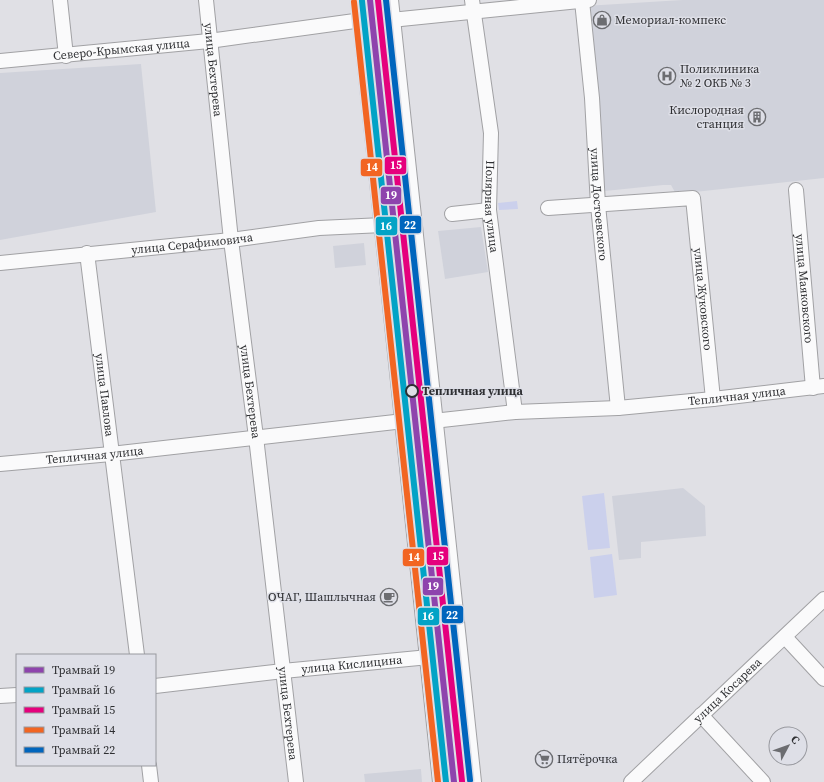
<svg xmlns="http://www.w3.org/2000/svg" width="824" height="782" viewBox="0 0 824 782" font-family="'Source Serif 4',serif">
<rect width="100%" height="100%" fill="#e0e0e5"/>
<g fill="#d0d2db">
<polygon points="682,0 824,0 824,178 676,194 671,185 663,185 605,191 585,6"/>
<polygon points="141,64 156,212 0,240 0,73"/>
<polygon points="481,227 488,272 445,279 438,231"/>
<polygon points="364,243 366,265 335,268 333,246"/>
<polygon points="683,488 705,506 706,536 641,542 641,558 619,560 612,496"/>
<polygon points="421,769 422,782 365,782 364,774"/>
</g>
<g fill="#cbd0ec">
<polygon points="517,201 518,209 499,210 498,203"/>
<polygon points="604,493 610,548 588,550 582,496"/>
<polygon points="612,554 617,595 594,598 590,557"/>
</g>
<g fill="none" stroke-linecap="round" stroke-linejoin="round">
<defs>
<g id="minor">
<polyline points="60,0 66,56"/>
<path id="s1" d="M206,0L231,240L256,437L296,782"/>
<path id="s2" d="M472,0L491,133L489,210L515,412"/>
<path id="s3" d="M582,1L592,98L598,205L618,408"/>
<polyline points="391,20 589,0"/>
<path id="s4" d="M0,61L209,41L362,20"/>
<path id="s5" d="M796,190L813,388"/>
<path id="s6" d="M548,208L693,198L713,399"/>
<polyline points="452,214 489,210"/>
<path id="s7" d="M87,253L137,655"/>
<path id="s8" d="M0,263L231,240L319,228L383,225"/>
<path id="s9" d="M433,421L515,412L618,408L713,399L824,386"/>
<path id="s10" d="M0,464L111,454L404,421"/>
<polyline points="785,637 824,679"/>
<path id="s11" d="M155,686L283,671L429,657"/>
<polyline points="0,696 17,695"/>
<polyline points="701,715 763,782"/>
<polyline points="149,765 151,782"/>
<path id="s12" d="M631,782L824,599"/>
</g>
<g id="major">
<polyline points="360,0 442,782"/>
<polyline points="389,0 472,782"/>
</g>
</defs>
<use href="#minor" stroke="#a1a1a4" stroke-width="16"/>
<use href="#major" stroke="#a1a1a4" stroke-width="20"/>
<use href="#minor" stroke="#fafafb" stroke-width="14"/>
<use href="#major" stroke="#fafafb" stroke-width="18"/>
<defs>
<polyline id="tram-1" points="370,0 454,782"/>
<polyline id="tram-2" points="362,1 446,782"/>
<polyline id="tram-3" points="378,0 462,781"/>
<polyline id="tram-4" points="354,2 438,782"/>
<polyline id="tram-5" points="386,0 470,780"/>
</defs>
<use href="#tram-1" stroke="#dedfe7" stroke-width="9"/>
<use href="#tram-2" stroke="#dedfe7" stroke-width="9"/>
<use href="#tram-3" stroke="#dedfe7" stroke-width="9"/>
<use href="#tram-4" stroke="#dedfe7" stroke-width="9"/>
<use href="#tram-5" stroke="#dedfe7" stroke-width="9"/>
<use href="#tram-1" stroke="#8e44ad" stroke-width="6"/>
<use href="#tram-2" stroke="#02a3c6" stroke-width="6"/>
<use href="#tram-3" stroke="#e5007d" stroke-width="6"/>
<use href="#tram-4" stroke="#f26522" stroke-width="6"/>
<use href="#tram-5" stroke="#0065bd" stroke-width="6"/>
</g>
<defs>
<symbol id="shop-ring" viewBox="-11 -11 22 22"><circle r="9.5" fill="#dedfe7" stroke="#6c6d71" stroke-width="1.5"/><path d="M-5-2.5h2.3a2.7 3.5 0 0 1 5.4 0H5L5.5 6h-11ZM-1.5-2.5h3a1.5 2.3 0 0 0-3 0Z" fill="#6c6d71"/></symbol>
<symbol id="hospital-ring" viewBox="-11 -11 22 22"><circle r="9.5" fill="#dedfe7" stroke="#6c6d71" stroke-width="1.5"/><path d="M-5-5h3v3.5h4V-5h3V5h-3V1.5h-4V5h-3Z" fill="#6c6d71"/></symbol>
<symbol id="building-ring" viewBox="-11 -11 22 22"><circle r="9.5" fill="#dedfe7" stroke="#6c6d71" stroke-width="1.5"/><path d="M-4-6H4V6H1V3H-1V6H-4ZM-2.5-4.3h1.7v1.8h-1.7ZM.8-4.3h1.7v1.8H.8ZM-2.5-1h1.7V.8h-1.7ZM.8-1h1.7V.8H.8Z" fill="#6c6d71"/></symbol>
<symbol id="cafe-ring" viewBox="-11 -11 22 22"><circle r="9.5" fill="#dedfe7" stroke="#6c6d71" stroke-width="1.5"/><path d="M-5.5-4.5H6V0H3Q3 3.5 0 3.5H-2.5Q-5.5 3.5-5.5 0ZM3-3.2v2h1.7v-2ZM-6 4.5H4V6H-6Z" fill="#6c6d71"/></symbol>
<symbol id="supermarket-ring" viewBox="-11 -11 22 22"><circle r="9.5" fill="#dedfe7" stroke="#6c6d71" stroke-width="1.5"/><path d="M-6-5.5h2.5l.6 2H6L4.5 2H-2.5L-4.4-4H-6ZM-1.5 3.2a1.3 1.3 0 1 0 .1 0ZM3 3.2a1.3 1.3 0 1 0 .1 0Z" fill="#6c6d71"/></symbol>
</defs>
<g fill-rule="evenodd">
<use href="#shop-ring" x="592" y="10" width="20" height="20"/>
<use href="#hospital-ring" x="657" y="66" width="20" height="20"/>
<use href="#building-ring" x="747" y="107" width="20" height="20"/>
<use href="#cafe-ring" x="379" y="587" width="20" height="20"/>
<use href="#supermarket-ring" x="534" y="749" width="20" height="20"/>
</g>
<circle fill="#dedfe7" stroke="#2e2f32" stroke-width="2" cx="412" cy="391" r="6"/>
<g text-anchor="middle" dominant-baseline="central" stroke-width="3" stroke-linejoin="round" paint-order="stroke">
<g font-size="12" fill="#2e2f32" stroke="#dedfe7" text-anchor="start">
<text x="615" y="20">Мемориал-компекс</text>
<text x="680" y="69">Поликлиника<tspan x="680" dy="14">№ 2 ОКБ № 3</tspan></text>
<text x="744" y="110" text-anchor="end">Кислородная<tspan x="744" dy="14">станция</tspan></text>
<text x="376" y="597" text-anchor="end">ОЧАГ, Шашлычная</text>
<text x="557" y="759">Пятёрочка</text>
</g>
<g font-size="12" fill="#2e2f32" stroke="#dedfe7">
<text stroke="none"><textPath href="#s4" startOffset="122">Северо-Крымская улица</textPath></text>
<text stroke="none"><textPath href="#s1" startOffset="70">улица Бехтерева</textPath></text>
<text stroke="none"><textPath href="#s3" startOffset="204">улица Достоевского</textPath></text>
<text stroke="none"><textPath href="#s2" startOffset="208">Полярная улица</textPath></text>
<text stroke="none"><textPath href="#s8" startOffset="193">улица Серафимовича</textPath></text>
<text stroke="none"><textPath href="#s5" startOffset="99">улица Маяковского</textPath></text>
<text stroke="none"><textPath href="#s6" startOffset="247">улица Жуковского</textPath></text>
<text stroke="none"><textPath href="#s1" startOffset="394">улица Бехтерева</textPath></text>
<text stroke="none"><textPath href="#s7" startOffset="143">улица Павлова</textPath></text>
<text stroke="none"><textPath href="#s9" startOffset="305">Тепличная улица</textPath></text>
<text stroke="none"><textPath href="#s10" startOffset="95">Тепличная улица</textPath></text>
<text stroke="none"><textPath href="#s11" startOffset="198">улица Кислицина</textPath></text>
<text stroke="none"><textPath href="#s12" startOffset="133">улица Косарева</textPath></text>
<text stroke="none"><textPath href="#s1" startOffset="718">улица Бехтерева</textPath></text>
</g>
<g font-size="12" font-weight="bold" fill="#2e2f32" stroke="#dedfe7" text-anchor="start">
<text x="422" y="391">Тепличная улица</text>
</g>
</g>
<g stroke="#dedfe7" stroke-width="1.5">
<rect x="384" y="156" width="23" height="19" rx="4" fill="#e5007d"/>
<rect x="360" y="158" width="23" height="19" rx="4" fill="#f26522"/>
<rect x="380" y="186" width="22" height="19" rx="4" fill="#8e44ad"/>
<rect x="399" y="215" width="23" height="19" rx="4" fill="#0065bd"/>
<rect x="375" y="216" width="23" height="20" rx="4" fill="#02a3c6"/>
<rect x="426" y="546" width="23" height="20" rx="4" fill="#e5007d"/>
<rect x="402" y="548" width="23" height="19" rx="4" fill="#f26522"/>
<rect x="422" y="577" width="22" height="19" rx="4" fill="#8e44ad"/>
<rect x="441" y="605" width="23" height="19" rx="4" fill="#0065bd"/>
<rect x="417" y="607" width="23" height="19" rx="4" fill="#02a3c6"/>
</g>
<g font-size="11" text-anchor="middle" font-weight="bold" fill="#fff">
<text x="396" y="169">15</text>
<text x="372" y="171">14</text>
<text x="391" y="199">19</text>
<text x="410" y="229">22</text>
<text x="386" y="230">16</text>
<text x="438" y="560">15</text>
<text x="414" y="561">14</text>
<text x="433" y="590">19</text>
<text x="452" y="619">22</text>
<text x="428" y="620">16</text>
</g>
<rect x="16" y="654" width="140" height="112" fill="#dedfe7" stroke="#98999f"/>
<rect x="24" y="667" width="20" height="6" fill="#8e44ad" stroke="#98999f"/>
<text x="52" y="674" font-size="12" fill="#2e2f32">Трамвай 19</text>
<rect x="24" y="687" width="20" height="6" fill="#02a3c6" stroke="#98999f"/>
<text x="52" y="694" font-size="12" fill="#2e2f32">Трамвай 16</text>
<rect x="24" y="707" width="20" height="6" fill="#e5007d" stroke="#98999f"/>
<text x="52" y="714" font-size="12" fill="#2e2f32">Трамвай 15</text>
<rect x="24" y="727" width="20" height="6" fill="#f26522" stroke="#98999f"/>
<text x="52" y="734" font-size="12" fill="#2e2f32">Трамвай 14</text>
<rect x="24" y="747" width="20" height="6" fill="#0065bd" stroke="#98999f"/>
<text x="52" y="754" font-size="12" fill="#2e2f32">Трамвай 22</text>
<g transform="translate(788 746) rotate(49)"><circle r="19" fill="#dedfe7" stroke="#98999f"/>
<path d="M0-3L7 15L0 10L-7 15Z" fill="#6c6d71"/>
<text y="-6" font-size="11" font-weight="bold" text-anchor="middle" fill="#2e2f32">С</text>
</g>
</svg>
